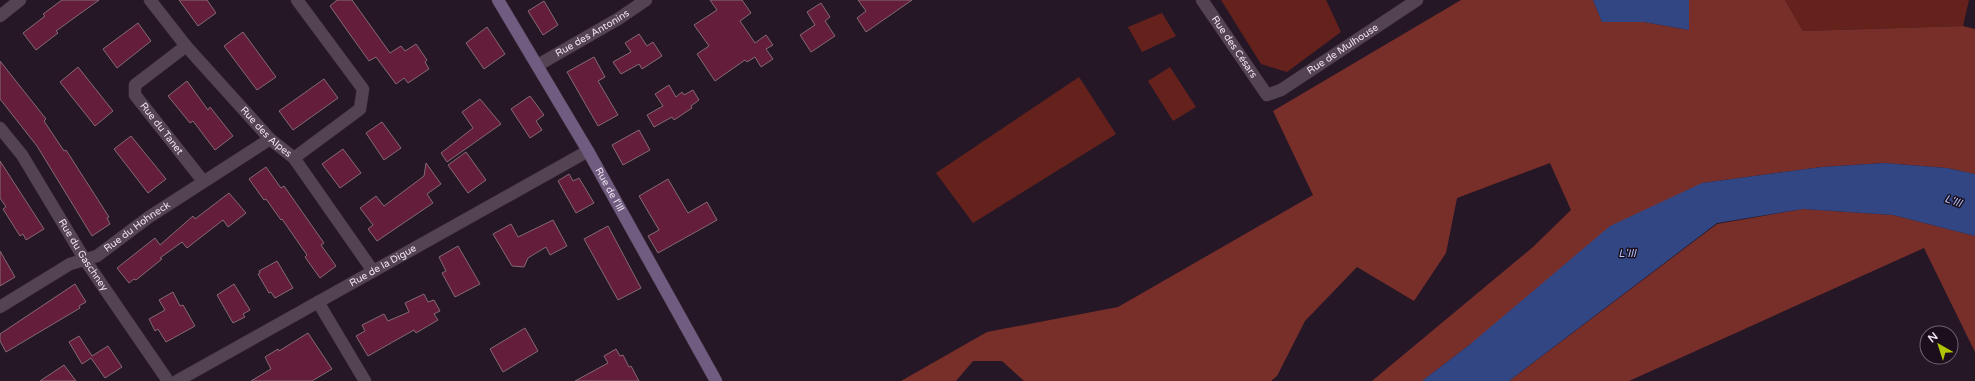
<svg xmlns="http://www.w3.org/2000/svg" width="1975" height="381" viewBox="0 0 1975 381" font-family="'Varela Round',sans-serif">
<rect width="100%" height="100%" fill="#261726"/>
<g fill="#65221d">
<polygon points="1221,0 1326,0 1341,32 1287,72 1261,64"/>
<polygon points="1785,0 1969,0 1963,26 1803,31"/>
<polygon points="1162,13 1176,36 1142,52 1128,27"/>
<polygon points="1170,67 1196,107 1173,121 1148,81"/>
<polygon points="1079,77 1116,134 973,223 936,173"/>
</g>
<g fill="#792f29">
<polygon points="1461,0 1593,0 1602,22 1644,22 1689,30 1689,0 1785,0 1803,31 1963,26 1975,29 1975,174 1947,168 1884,163 1822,167 1702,183 1468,346 1422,381 1372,381 1533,247 1571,210 1550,163 1457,198 1446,253 1414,301 1357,267 1305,321 1277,376 1271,381 1024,381 1002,361 973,361 956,381 901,381 987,332 1118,307 1313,195 1273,111"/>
<polygon points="1803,209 1893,215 1975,236 1975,352 1924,248 1629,381 1509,381 1717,224"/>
</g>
<g fill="#324683">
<polygon points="1593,0 1689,0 1689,30 1644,22 1602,22"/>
<polygon points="1884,163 1947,168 1975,174 1975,236 1893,215 1803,209 1717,223 1509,381 1422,381 1468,346 1610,226 1702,183 1822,167"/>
</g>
<g fill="#641e3c" stroke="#836a72">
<polygon points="62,0 99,0 56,31 58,33 36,50 23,33 45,16 43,14"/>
<polygon points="179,0 207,0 216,13 198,26"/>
<polygon points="337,0 352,0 390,53 401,46 405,51 416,44 427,60 425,62 429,69 408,83 404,78 396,84 376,57 369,61 344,26 330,6"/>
<polygon points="710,0 742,0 751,13 740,21 755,43 766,35 773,45 766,49 773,59 761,67 755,57 747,62 745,60 715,81 697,54 709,46 694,25 717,10"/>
<polygon points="858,0 912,0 866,32 857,18 866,11"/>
<polygon points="544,1 558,25 543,35 528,11"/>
<polygon points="821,3 830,17 825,21 835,36 811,52 800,35 815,25 807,12"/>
<polygon points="138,23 151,41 117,68 103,49"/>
<polygon points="487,27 505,54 484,69 466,43"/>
<polygon points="243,32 276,77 257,90 224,46"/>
<polygon points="639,34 647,46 653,42 662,56 642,69 639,64 621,74 613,62 631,52 625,43"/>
<polygon points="594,57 605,77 598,81 618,115 598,126 567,72"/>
<polygon points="0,61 46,119 44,121 64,151 66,150 109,217 107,218 110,224 92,236 37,146 0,99"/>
<polygon points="78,67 113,111 95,126 60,82"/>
<polygon points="324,79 338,98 293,130 279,111"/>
<polygon points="187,81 208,110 210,107 233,136 215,150 193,121 190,123 168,96"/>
<polygon points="669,85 676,97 682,92 684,95 693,90 699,100 691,106 692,108 674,120 672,117 654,127 647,115 663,106 655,94"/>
<polygon points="530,96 544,115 536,121 542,130 530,138 511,109"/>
<polygon points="480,99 501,124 447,162 441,153 473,128 462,112"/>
<polygon points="382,122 401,148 384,160 366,133"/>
<polygon points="639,130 650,150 623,165 612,145"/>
<polygon points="131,136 166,179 148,193 114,149"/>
<polygon points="343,149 361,173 340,188 322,164"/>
<polygon points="466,152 486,180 468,193 448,165"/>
<polygon points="0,161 44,229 26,240 23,234 20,236 3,209 6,207 0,198"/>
<polygon points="426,163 441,184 427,194 433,203 377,241 368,229 373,225 360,208 376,196 384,206 424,176"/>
<polygon points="266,167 281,188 284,186 324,243 321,245 336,266 320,278 305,257 307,255 282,219 281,220 266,199 264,200 249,179"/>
<polygon points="569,174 573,181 579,178 594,203 576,213 558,181"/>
<polygon points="668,179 688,213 707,202 717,220 658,253 648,236 659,230 639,196"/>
<polygon points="229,193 246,213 228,227 223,220 187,248 182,242 160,258 162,259 136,280 134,279 129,283 117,268 155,238 160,245 193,216 195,219"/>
<polygon points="553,220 567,246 550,255 546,247 528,258 524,267 512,266 493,234 511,224 518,237"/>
<polygon points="608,226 641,288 618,300 584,239"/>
<polygon points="458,246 480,284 455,297 442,273 446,271 439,257"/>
<polygon points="0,251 15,277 0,286"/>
<polygon points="277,261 293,288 275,298 271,292 269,293 258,274 260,273 259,271"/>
<polygon points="75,284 86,302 79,306 80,308 6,352 0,341 0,334"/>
<polygon points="234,284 250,310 243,314 245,317 233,323 217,295"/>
<polygon points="173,292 180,306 183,305 195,326 166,342 158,329 155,331 149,319 165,310 159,300"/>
<polygon points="424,294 428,302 434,300 440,311 434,314 438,320 416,333 414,330 368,356 356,336 365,331 362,325 384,314 388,321 409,312 405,303"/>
<polygon points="525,328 538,351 503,372 490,349"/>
<polygon points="308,333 332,369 312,381 251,381 271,369 265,357 278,349 279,351"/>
<polygon points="79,336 92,356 108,346 122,367 105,378 91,358 82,364 69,342"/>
<polygon points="616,349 620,356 623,355 629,367 631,366 639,381 575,381 608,363 604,356"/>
<polygon points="64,365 76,381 40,381"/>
</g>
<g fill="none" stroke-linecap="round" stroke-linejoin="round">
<defs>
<g id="street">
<path id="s1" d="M150,0L186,46L270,139L294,158L373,271"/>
<path id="s2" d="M1202,0L1267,95L1281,90L1417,0"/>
<polyline points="0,16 20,0"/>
<path id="s3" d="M186,46L135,85V95L203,181"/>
<path id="s4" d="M538,65L618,19L646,0"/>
<path id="s5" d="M0,128L22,155L85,260L168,381"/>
<polyline points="294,158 360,109 363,89 297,0"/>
<polyline points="318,302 365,381"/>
<path id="s6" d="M0,307L70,264L97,256L149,217L270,139"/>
<path id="s7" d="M177,381L588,151"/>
</g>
<g id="secondary">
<path id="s8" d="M498,0L588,151L716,381"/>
</g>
</defs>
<use href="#street" stroke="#3f343f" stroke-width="13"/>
<use href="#secondary" stroke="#3f343f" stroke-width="13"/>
<use href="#street" stroke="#544353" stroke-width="12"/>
<use href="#secondary" stroke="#705c81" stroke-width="12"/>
</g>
<g text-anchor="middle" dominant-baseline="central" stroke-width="3" stroke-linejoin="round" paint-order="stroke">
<g font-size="10" fill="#ede3ed" stroke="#1c0e1c">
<text stroke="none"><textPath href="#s4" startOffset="63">Rue des Antonins</textPath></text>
<text stroke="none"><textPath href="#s2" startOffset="57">Rue des Césars</textPath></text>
<text stroke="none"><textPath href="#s2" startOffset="204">Rue de Mulhouse</textPath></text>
<text stroke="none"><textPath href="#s3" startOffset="117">Rue du Tanet</textPath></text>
<text stroke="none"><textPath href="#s1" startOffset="176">Rue des Alpes</textPath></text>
<text stroke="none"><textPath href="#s8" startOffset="220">Rue de l'Ill</textPath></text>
<text stroke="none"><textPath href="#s6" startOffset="160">Rue du Hohneck</textPath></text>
<text stroke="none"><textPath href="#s5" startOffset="152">Rue du Gaschney</textPath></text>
<text stroke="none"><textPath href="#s7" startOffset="236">Rue de la Digue</textPath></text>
</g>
<g font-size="11" font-style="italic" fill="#adc2f9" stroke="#1c0e1c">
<text transform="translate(1953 201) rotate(19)">L'Ill</text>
<text x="1627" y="253">L'Ill</text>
</g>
</g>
<g transform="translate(1939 345) rotate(321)"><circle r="19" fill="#1c0e1c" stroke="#706370"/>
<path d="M0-3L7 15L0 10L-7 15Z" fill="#b0c503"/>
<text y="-6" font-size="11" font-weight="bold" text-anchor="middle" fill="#ede3ed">N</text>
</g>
</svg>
